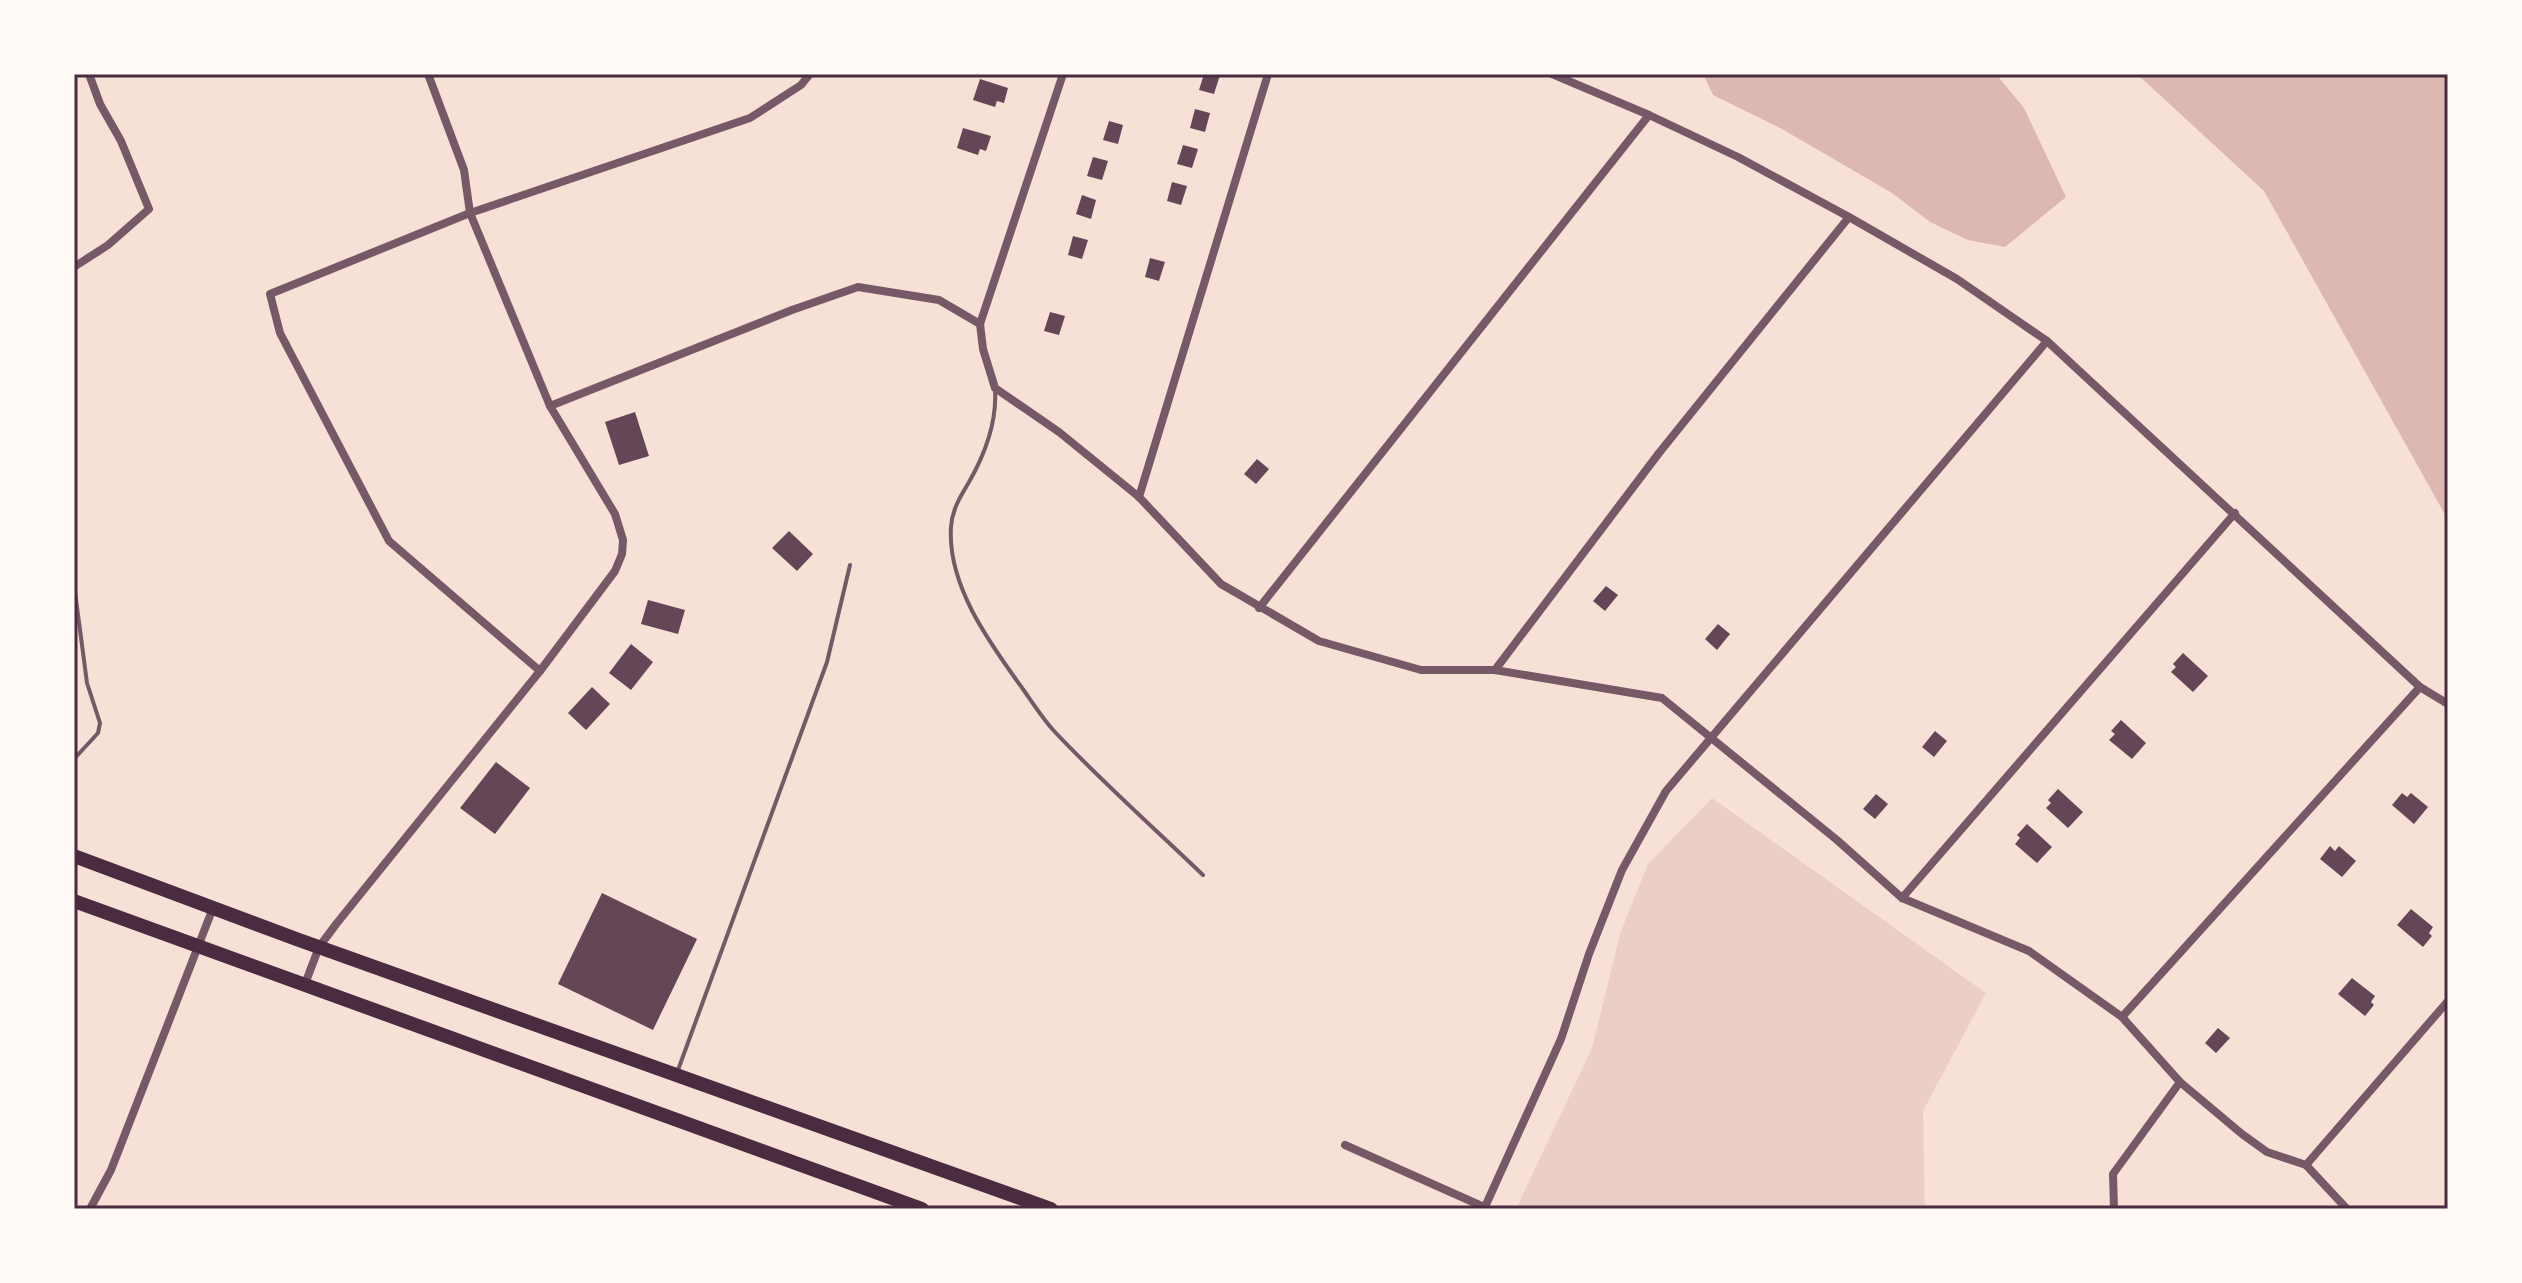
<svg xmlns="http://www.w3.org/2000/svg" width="2522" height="1283" viewBox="0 0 2522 1283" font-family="Quicksand,sans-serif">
<rect width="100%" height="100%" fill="#f7e1d7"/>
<polygon fill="#ebcfc5" points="1712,798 1986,993 1923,1111 1925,1209 1516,1209 1592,1048 1621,931 1648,864"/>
<g fill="#dcb8b0">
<polygon points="1703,74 1996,74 2024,108 2066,197 2005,247 1968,240 1930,222 1892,193 1832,158 1782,129 1713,95"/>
<polygon points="2137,74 2448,74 2448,520 2264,191"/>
</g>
<g fill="#644757">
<polygon points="1204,74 1220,75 1214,94 1199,90"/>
<polygon points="980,79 1008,88 1004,103 997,101 995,107 973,100"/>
<polygon points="1195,109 1210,113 1205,132 1190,128"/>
<polygon points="1109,121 1123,125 1118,144 1103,140"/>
<polygon points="963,128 991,136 986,151 980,149 978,155 957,148"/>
<polygon points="1183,145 1198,149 1192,168 1177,164"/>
<polygon points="1093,157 1108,161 1102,180 1087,176"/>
<polygon points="1172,182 1187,186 1181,205 1167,201"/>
<polygon points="1082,195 1096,200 1091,219 1076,214"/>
<polygon points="1073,236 1088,240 1082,259 1068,255"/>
<polygon points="1150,258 1165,262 1159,281 1145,277"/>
<polygon points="1050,312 1065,316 1059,335 1044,331"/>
<polygon points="635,412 649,456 619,465 605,422"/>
<polygon points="1257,459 1269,469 1256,484 1244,474"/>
<polygon points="789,531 813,554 797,571 772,548"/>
<polygon points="1606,586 1618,595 1605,611 1593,601"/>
<polygon points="648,600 685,610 678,634 641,624"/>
<polygon points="1718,624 1730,634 1717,650 1705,639"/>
<polygon points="631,644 653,662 631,690 609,673"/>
<polygon points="2183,653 2208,676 2193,692 2171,672 2176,667 2173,664"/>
<polygon points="592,687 610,704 586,730 568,713"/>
<polygon points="2121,720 2146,743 2132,759 2109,740 2115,734 2111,731"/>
<polygon points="1935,731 1947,741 1934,757 1922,747"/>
<polygon points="496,762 530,788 495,834 460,808"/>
<polygon points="2058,789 2083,812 2068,828 2046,808 2051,803 2048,800"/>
<polygon points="2402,793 2407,797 2411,793 2428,807 2414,824 2392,805"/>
<polygon points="1876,794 1888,804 1875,819 1863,809"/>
<polygon points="2027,824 2052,847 2037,863 2015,844 2020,838 2017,835"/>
<polygon points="2330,846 2335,851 2339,846 2356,861 2342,877 2320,859"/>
<polygon points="602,893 697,939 653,1030 558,984"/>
<polygon points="2411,909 2433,927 2429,933 2432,936 2423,947 2397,925"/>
<polygon points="2352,978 2375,996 2371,1002 2374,1005 2365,1016 2338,994"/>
<polygon points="2218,1028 2230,1038 2216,1053 2205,1043"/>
</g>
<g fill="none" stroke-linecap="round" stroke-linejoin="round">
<g stroke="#755966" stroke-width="4">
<path d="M995,390C997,423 985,454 969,482C960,497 952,510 951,527C947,587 992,646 1025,692C1034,705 1043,719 1054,731C1101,781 1153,827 1203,875"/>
<polyline points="74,759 98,733 100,723 87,683 75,592"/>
<polyline points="678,1070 827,662 850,565"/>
</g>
<g stroke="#755966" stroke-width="8">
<polyline points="1063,74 980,324 983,349 995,388 1059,432 1139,497 1221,584 1319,641 1421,670 1495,670 1662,698 1837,840 1902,898 2029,951 2122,1017 2180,1082 2242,1134 2267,1152 2306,1165 2347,1209"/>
<polyline points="1552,74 1649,115 1738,157 1849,217 1957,279 2047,341 2420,687 2448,704"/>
<polyline points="74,267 108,245 149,209 121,141 100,104 89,74"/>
<polyline points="550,406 792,310 858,287 939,300 980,324"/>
<polyline points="1139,497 1268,74"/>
<polyline points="1259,608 1649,115"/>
<polyline points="1495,670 1659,453 1849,217"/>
<polyline points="540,671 389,541 280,333 270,294 470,213 750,118 801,85 810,74"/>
<polyline points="1902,898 2235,513"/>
<polyline points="305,984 319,947 337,923 540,671 615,571 622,554 623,540 615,514 550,406 470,213 464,170 428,74"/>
<polyline points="2122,1017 2420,687"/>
<polyline points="1345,1145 1484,1207"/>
<polyline points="2306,1165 2448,1001"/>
<polyline points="90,1209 111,1170 213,908"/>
<polyline points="1484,1209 1561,1039 1589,954 1622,870 1666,791 2047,341"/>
<polyline points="2114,1209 2113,1174 2180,1082"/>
</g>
<g stroke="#4a2c40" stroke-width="14">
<polyline points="74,856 299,940 1051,1209"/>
<polyline points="74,901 922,1209"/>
</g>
</g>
<rect width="2522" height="1283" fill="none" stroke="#fffaf5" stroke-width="152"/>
<rect x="76" y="76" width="2370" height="1131" fill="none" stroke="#4a2c40" stroke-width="3"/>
</svg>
